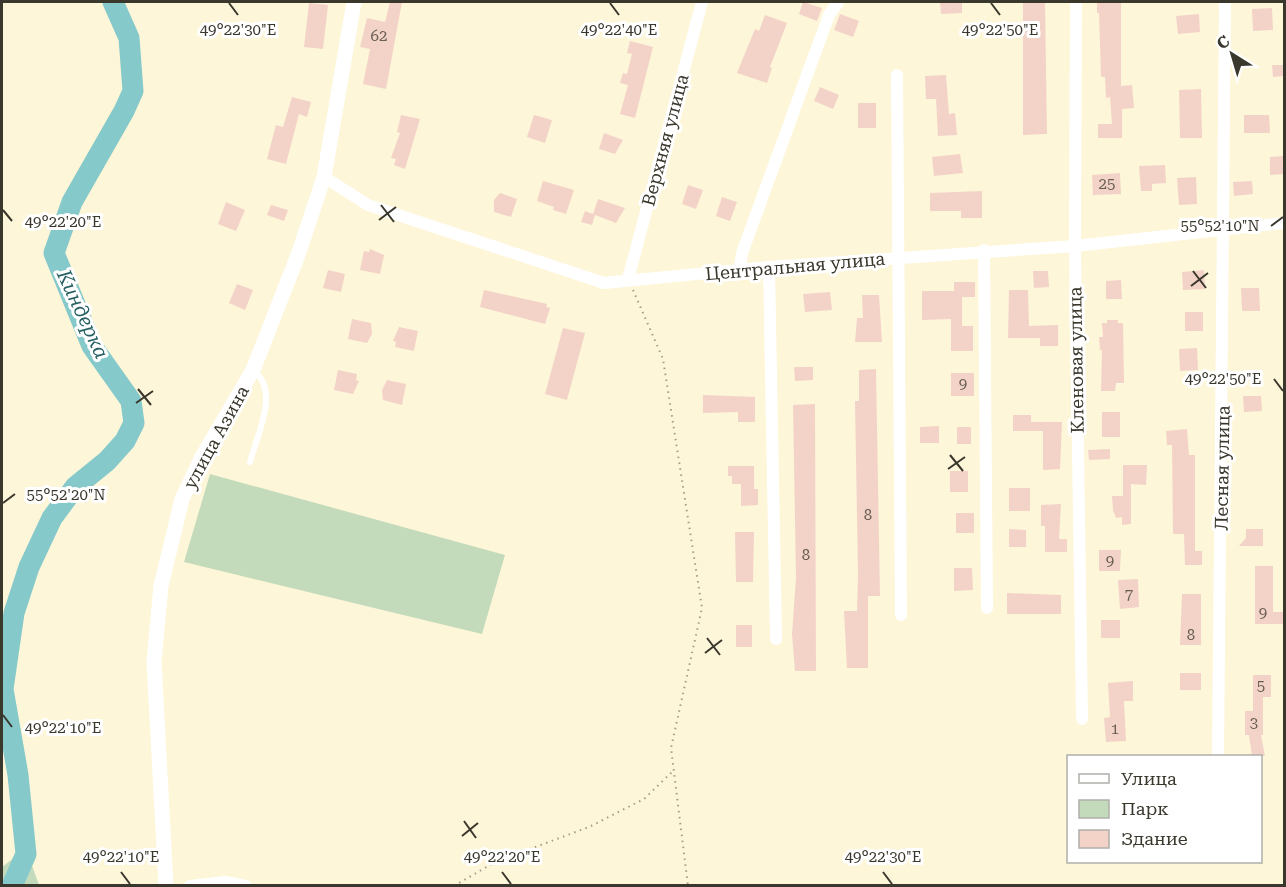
<svg xmlns="http://www.w3.org/2000/svg" width="1286" height="887" viewBox="0 0 1286 887" font-family="'Roboto Serif',serif">
<rect width="100%" height="100%" fill="#fef6d9"/>
<g fill="#c4dbbb">
<polygon points="210,474 505,555 482,634 184,562"/>
<polygon points="15,857 29,857 39,885 2,885 2,867"/>
</g>
<g fill="none" stroke-linecap="round" stroke-linejoin="round">
<polyline stroke="#86c9cb" stroke-width="21" points="12,886 26,854 18,775 3,689 14,613 29,567 52,518 75,487 107,461 125,441 134,423 131,401 92,346 54,253 72,202 124,111 133,91 129,38 113,2"/>
</g>
<g fill="#f3d3c8">
<polygon points="390,2 402,2 386,89 363,84 370,49 360,47 367,18 385,22"/>
<polygon points="803,2 822,8 817,21 799,14"/>
<polygon points="940,2 962,2 962,13 941,14"/>
<polygon points="1023,2 1045,2 1047,134 1023,135"/>
<polygon points="1097,2 1121,2 1121,86 1132,85 1134,108 1122,109 1122,138 1098,138 1098,124 1112,124 1110,97 1106,98 1105,77 1101,77 1099,13 1097,13"/>
<polygon points="309,3 328,5 323,49 304,47"/>
<polygon points="1272,8 1273,30 1253,31 1252,9"/>
<polygon points="840,14 859,21 853,37 834,30"/>
<polygon points="1199,14 1200,32 1178,34 1176,16"/>
<polygon points="765,15 787,23 770,67 772,68 767,83 737,73 755,29 759,31"/>
<polygon points="630,41 653,47 635,118 620,114 628,85 620,83 623,73 627,74 632,54 627,53"/>
<polygon points="1272,65 1284,65 1284,76 1273,77"/>
<polygon points="946,75 949,114 955,113 957,135 938,136 936,99 926,99 925,76"/>
<polygon points="820,87 839,95 833,109 814,101"/>
<polygon points="1201,89 1202,138 1180,138 1179,90"/>
<polygon points="292,97 311,102 307,117 299,114 286,164 267,159 276,125 283,127"/>
<rect x="858" y="103" width="18" height="25"/>
<polygon points="401,115 420,119 405,169 394,165 396,159 391,158 400,133 397,132"/>
<polygon points="534,115 552,120 545,143 527,137"/>
<polygon points="1244,115 1269,115 1270,133 1244,133"/>
<polygon points="604,133 623,140 615,154 599,149"/>
<polygon points="960,154 963,173 934,176 932,157"/>
<polygon points="1284,156 1284,174 1270,175 1270,157"/>
<polygon points="1165,165 1166,183 1152,184 1152,191 1141,191 1139,166"/>
<polygon points="1120,173 1121,194 1093,195 1092,175"/>
<polygon points="1196,177 1197,204 1179,205 1177,178"/>
<polygon points="543,181 574,190 566,214 553,210 554,207 537,201"/>
<polygon points="1252,181 1253,194 1234,196 1233,182"/>
<polygon points="688,185 703,190 696,209 682,204"/>
<polygon points="982,191 982,218 961,218 961,211 930,211 930,193"/>
<polygon points="500,193 517,199 511,217 494,212 494,200"/>
<polygon points="722,197 737,202 730,221 716,216"/>
<polygon points="598,199 625,208 616,223 595,215 592,225 581,222 585,211 593,214"/>
<polygon points="226,202 245,210 236,231 218,224"/>
<polygon points="271,205 288,210 284,221 267,215"/>
<polygon points="370,249 384,255 380,274 360,270 364,251 369,252"/>
<polygon points="328,270 345,274 341,292 323,288"/>
<polygon points="1204,270 1205,289 1183,290 1182,272"/>
<polygon points="1033,271 1048,271 1049,287 1034,288"/>
<polygon points="1121,280 1122,299 1106,299 1106,281"/>
<polygon points="954,282 975,282 975,297 962,297 962,326 973,326 973,351 951,351 951,319 922,320 922,291 954,291"/>
<polygon points="237,284 253,290 245,310 229,303"/>
<polygon points="1241,288 1259,288 1260,311 1242,311"/>
<polygon points="484,290 547,304 546,307 550,308 545,324 480,307"/>
<polygon points="1009,290 1028,290 1029,326 1058,325 1058,346 1040,346 1040,338 1008,338"/>
<polygon points="830,292 832,310 805,312 803,294"/>
<polygon points="862,295 879,295 882,342 855,342 857,318 863,318"/>
<rect x="1185" y="312" width="18" height="19"/>
<polygon points="352,319 371,323 372,334 367,343 348,339"/>
<polygon points="1107,320 1118,320 1118,323 1123,323 1124,383 1116,383 1115,391 1101,391 1102,350 1100,350 1099,337 1103,337 1102,323 1107,323"/>
<polygon points="399,327 418,331 414,351 395,347 396,342 393,341"/>
<polygon points="563,328 585,333 567,400 545,394"/>
<polygon points="1197,348 1198,370 1180,371 1179,349"/>
<polygon points="794,367 813,367 813,380 795,381"/>
<polygon points="876,369 880,596 868,596 868,668 847,668 844,611 857,611 858,575 855,401 859,401 859,370"/>
<polygon points="338,370 357,374 356,380 359,381 353,394 334,390"/>
<rect x="951" y="373" width="23" height="23"/>
<polygon points="387,380 406,384 402,405 383,400 382,390"/>
<polygon points="703,395 755,397 755,422 738,422 738,412 703,413"/>
<polygon points="1243,396 1261,396 1262,411 1244,412"/>
<polygon points="815,404 816,671 795,671 792,634 796,578 793,405"/>
<rect x="1102" y="412" width="18" height="25"/>
<polygon points="1013,415 1031,415 1031,422 1062,422 1060,469 1043,470 1043,431 1013,431"/>
<polygon points="939,426 939,443 920,443 920,427"/>
<rect x="957" y="427" width="14" height="17"/>
<polygon points="1187,429 1189,455 1195,455 1195,551 1202,551 1202,565 1185,565 1184,534 1173,534 1172,445 1167,445 1166,431"/>
<polygon points="1110,449 1110,459 1089,460 1088,450"/>
<polygon points="1123,465 1147,465 1146,485 1131,484 1131,524 1122,525 1122,517 1116,518 1113,510 1112,496 1123,496"/>
<polygon points="728,466 754,466 754,489 758,489 758,505 741,506 741,484 732,484 732,476 728,476"/>
<rect x="950" y="471" width="18" height="21"/>
<rect x="1009" y="488" width="21" height="23"/>
<polygon points="1061,504 1059,539 1067,539 1067,552 1045,552 1045,526 1041,526 1041,505"/>
<rect x="956" y="513" width="18" height="20"/>
<polygon points="1009,529 1026,530 1026,547 1009,547"/>
<polygon points="1246,529 1263,529 1263,546 1239,546 1246,538"/>
<polygon points="735,532 754,532 753,582 736,582"/>
<polygon points="1099,550 1121,550 1120,571 1099,571"/>
<polygon points="1255,566 1273,566 1273,612 1284,612 1284,624 1255,624"/>
<polygon points="954,568 972,568 973,590 954,591"/>
<polygon points="1138,579 1139,607 1120,609 1118,580"/>
<polygon points="1007,593 1061,595 1061,614 1007,614"/>
<polygon points="1182,594 1201,594 1201,645 1180,645"/>
<rect x="1101" y="620" width="19" height="18"/>
<rect x="736" y="625" width="16" height="22"/>
<rect x="1180" y="673" width="21" height="17"/>
<polygon points="1253,675 1271,675 1271,697 1263,697 1263,735 1261,735 1265,756 1252,756 1249,735 1245,735 1245,711 1253,711"/>
<polygon points="1133,681 1133,701 1124,701 1126,741 1106,742 1104,718 1110,717 1108,683"/>
</g>
<g fill="none" stroke-linecap="round" stroke-linejoin="round">
<g stroke="#a49e89" stroke-width="2" stroke-dasharray="1.5 4.5" stroke-linecap="butt">
<polyline points="633,290 663,359 702,608 671,748 688,886"/>
<polyline points="454,886 495,862 589,827 644,799 673,771"/>
</g>
<path stroke="#fff" stroke-width="6" d="M250,462C257,435 280,391 254,371"/>
<g stroke="#fff" stroke-width="12">
<polyline points="1076,2 1075,246 1082,719"/>
<polyline points="897,75 901,615"/>
<polyline points="324,177 368,205 604,283 769,267 1075,246 1284,223"/>
<polyline points="984,250 987,608"/>
<polyline points="769,267 776,639"/>
<polyline points="740,269 742,253 829,15 838,2"/>
<polyline points="628,279 702,2"/>
<polyline points="1218,755 1225,2"/>
<polyline points="190,886 226,882 246,886"/>
</g>
<polyline stroke="#fff" stroke-width="15" points="166,886 154,661 161,586 182,499 202,457 253,370 298,255 324,177 354,2"/>
</g>
<path fill="none" stroke="#3a372c" stroke-width="2" d="M229,3L238,15M610,3L619,15M991,3L1000,15M381,205L394,222M3,210L12,221M379,220L396,207M1271,226L1283,217M1193,271L1206,288M1191,286L1208,273M1274,379L1283,391M138,389L151,405M136,403L153,391M950,455L963,471M948,469L965,457M3,503L15,494M707,638L720,655M705,653L722,640M3,715L12,727M464,821L476,838M462,836L478,823M121,872L130,884M502,872L511,884M883,872L892,884"/>
<g text-anchor="middle" dominant-baseline="central" stroke-width="6" stroke-linejoin="round" paint-order="stroke">
<g font-size="15" fill="#685e53">
<text x="379" y="36">62</text>
<text x="1107" y="184">25</text>
<text x="963" y="384">9</text>
<text x="868" y="515">8</text>
<text x="806" y="555">8</text>
<text x="1110" y="561">9</text>
<text x="1129" y="594">7</text>
<text x="1263" y="613">9</text>
<text x="1191" y="635">8</text>
<text x="1261" y="686">5</text>
<text x="1254" y="723">3</text>
<text x="1115" y="729">1</text>
</g>
<g font-size="18" fill="#3a372c" stroke="#fff">
<text transform="translate(665 140) rotate(-75)">Верхняя улица</text>
<text transform="translate(795 266) rotate(-5)">Центральная улица</text>
<text transform="translate(1076 360) rotate(-91)">Кленовая улица</text>
<text transform="translate(216 437) rotate(-61)">улица Азина</text>
<text transform="translate(1222 468) rotate(-89)">Лесная улица</text>
</g>
<g font-size="20" font-style="italic" fill="#276062" stroke="#fff">
<text transform="translate(83 314) rotate(65)">Киндерка</text>
</g>
</g>
<g font-size="15" text-anchor="middle" fill="#3a372c" stroke="#fff" stroke-width="6" stroke-linejoin="round" paint-order="stroke">
<text x="238" y="35">49°22'30"E</text>
<text x="619" y="35">49°22'40"E</text>
<text x="1000" y="35">49°22'50"E</text>
<text x="63" y="227">49°22'20"E</text>
<text x="1220" y="231">55°52'10"N</text>
<text x="1223" y="384">49°22'50"E</text>
<text x="66" y="500">55°52'20"N</text>
<text x="63" y="733">49°22'10"E</text>
<text x="121" y="862">49°22'10"E</text>
<text x="502" y="862">49°22'20"E</text>
<text x="883" y="862">49°22'30"E</text>
</g>
<rect width="1286" height="887" fill="none" stroke="#3a372c" stroke-width="6"/>
<rect x="1067" y="755" width="195" height="108" fill="#ffffff" stroke="#b0afab" stroke-width="1.5"/>
<rect x="1079" y="774" width="30" height="9" fill="#ffffff" stroke="#b0afab" stroke-width="1.5"/>
<text x="1121" y="785" font-size="18" fill="#3a372c">Улица</text>
<rect x="1079" y="800" width="30" height="18" fill="#c4dbbb" stroke="#b0afab" stroke-width="1.5"/>
<text x="1121" y="815" font-size="18" fill="#3a372c">Парк</text>
<rect x="1079" y="830" width="30" height="18" fill="#f3d3c8" stroke="#b0afab" stroke-width="1.5"/>
<text x="1121" y="845" font-size="18" fill="#3a372c">Здание</text>
<g transform="translate(1232 54) rotate(323)" stroke="#ffffff" stroke-width="4.5" paint-order="stroke">
<path d="M0-4.5L10 22L0 15L-10 22Z" fill="#3a372c"/>
<text y="-9" font-size="16" font-weight="bold" text-anchor="middle" fill="#3a372c">С</text>
</g>
</svg>
